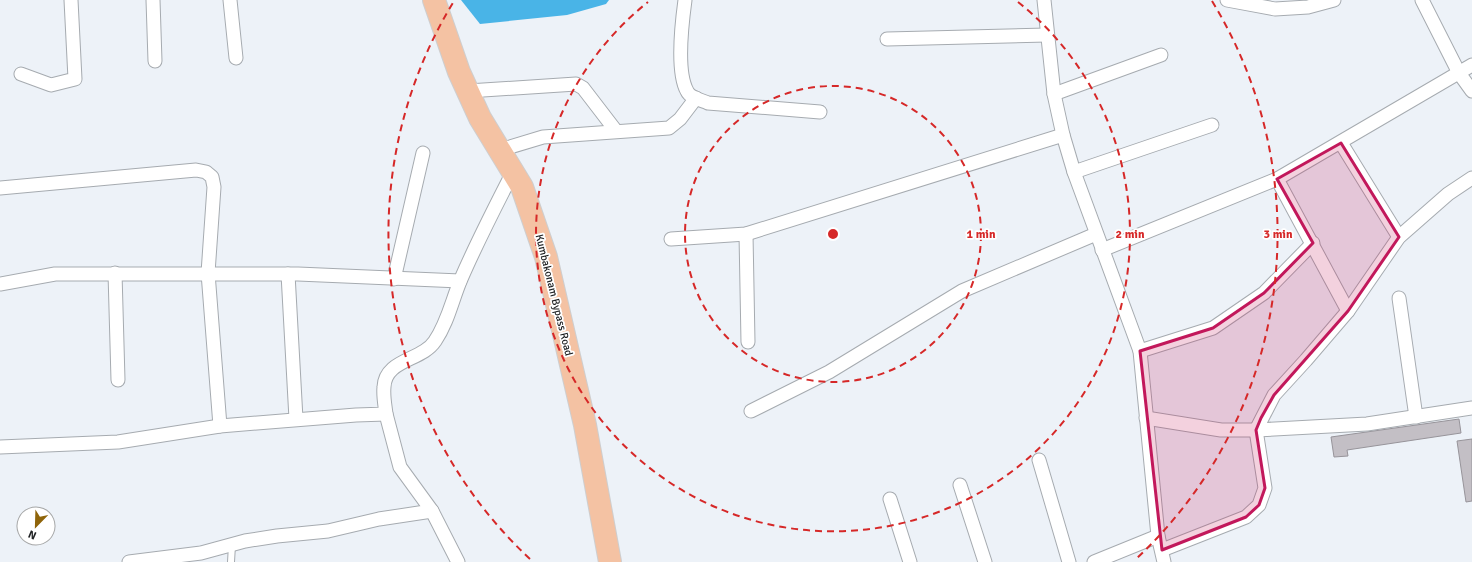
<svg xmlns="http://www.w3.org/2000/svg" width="1472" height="562" viewBox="0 0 1472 562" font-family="Signika,sans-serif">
<rect width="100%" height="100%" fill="#edf2f8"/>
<polygon fill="#49b4e7" points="461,0 609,0 606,4 567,15 480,24"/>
<g fill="#c3bfc5" stroke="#97949a">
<polygon points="1459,419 1461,433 1347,450 1348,456 1334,457 1331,437"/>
<polygon points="1472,439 1472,501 1466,502 1457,441"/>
</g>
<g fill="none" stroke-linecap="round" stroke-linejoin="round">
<defs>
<polyline id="service" points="231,562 232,545"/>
<g id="minor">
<polyline points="153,0 155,61"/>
<polyline points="230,0 236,58"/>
<path d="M685,0C682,22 676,71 687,91C690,98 701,100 708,103L820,112"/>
<polyline points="1044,0 1054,94 1063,135 1074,172 1140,351 1158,536 1164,562"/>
<polyline points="1227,0 1275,9 1308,7 1334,0"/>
<polyline points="1422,0 1459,73 1472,91"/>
<polyline points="887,39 1047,35"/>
<polyline points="21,74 51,85 75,79 71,0"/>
<polyline points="468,91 576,84 583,88 616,131"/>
<polyline points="1054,94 1161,55"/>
<polyline points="1341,143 1399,237"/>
<polyline points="500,150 543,137 669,128 680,119 696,98"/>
<polyline points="1074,172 1212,125"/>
<polyline points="1277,179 1348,311"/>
<polyline points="0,188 196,170 206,172 212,177 214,187 208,273 220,426"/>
<polyline points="746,234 748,342"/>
<polyline points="671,239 746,234 1063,135"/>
<polyline points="1102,250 1277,179 1472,65"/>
<polyline points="115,273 118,380"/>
<polyline points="288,274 296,419"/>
<polyline points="394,279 423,153"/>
<polyline points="0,284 55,274 298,274 460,281"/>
<polyline points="1399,298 1416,417"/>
<polyline points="1140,351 1213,328 1264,293 1313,243"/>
<polyline points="751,411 829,372 962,291 1096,234"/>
<polyline points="386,414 400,467 432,511 458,562"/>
<polyline points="1146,418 1221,430 1256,430 1367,424 1472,408"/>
<path d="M0,447L118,442L220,426L356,415L386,414C385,405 383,396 384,387C385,359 422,361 435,341C448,322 452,300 461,279C477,242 495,207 513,172"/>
<polyline points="1039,460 1069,562"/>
<polyline points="960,485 985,562"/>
<polyline points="890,499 910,562"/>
<polyline points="1162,550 1246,517 1259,505 1265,488 1256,430 1274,395 1306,360 1348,311 1399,237 1448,194 1472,178"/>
<polyline points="129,562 201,553 245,541 277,536 328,531 379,519 432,511"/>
<polyline points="1094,562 1158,536"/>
</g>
<polyline id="trunk" points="434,0 459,72 480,118 522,187 546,257 585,425 610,562"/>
</defs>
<use href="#service" stroke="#a6abb0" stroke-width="8"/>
<use href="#minor" stroke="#a6abb0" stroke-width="15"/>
<use href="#trunk" stroke="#cececf" stroke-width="24"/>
<use href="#service" stroke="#fff" stroke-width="6"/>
<use href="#minor" stroke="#fff" stroke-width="13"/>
<use href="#trunk" stroke="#f4c2a3" stroke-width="22"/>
</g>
<path fill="#c2185b" fill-opacity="0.2" stroke="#c2185b" stroke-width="3" stroke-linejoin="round" d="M1341,143L1399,237L1348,311L1274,395L1261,418L1256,430L1265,488L1259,505L1246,517L1162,550L1140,351L1213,328L1264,293L1313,243L1277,179Z"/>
<g fill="none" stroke="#d62828" stroke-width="2" stroke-dasharray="7 5">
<circle cx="833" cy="234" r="148"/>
<path d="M1018 2A297 297 0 1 1 648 2"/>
<path d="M530 559A445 445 0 0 1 454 1M1212 1A445 445 0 0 1 1136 559"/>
</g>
<g text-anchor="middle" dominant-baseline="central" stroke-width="3.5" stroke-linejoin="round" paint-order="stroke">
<g font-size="11" fill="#202224" stroke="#fff">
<text transform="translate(554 295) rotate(76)">Kumbakonam Bypass Road</text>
</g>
</g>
<circle cx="833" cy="234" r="6" fill="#d62828" stroke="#fff" stroke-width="2"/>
<g font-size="12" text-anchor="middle" font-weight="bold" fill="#d62828" stroke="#fff" stroke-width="3.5" stroke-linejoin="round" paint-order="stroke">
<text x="981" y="238">1 min</text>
<text x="1130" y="238">2 min</text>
<text x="1278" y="238">3 min</text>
</g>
<g transform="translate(36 526) rotate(203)"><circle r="19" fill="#ffffff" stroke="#a6a7a7"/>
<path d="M0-3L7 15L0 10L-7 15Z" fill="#8f640a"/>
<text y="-6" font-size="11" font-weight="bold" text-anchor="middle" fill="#202224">N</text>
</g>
</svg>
